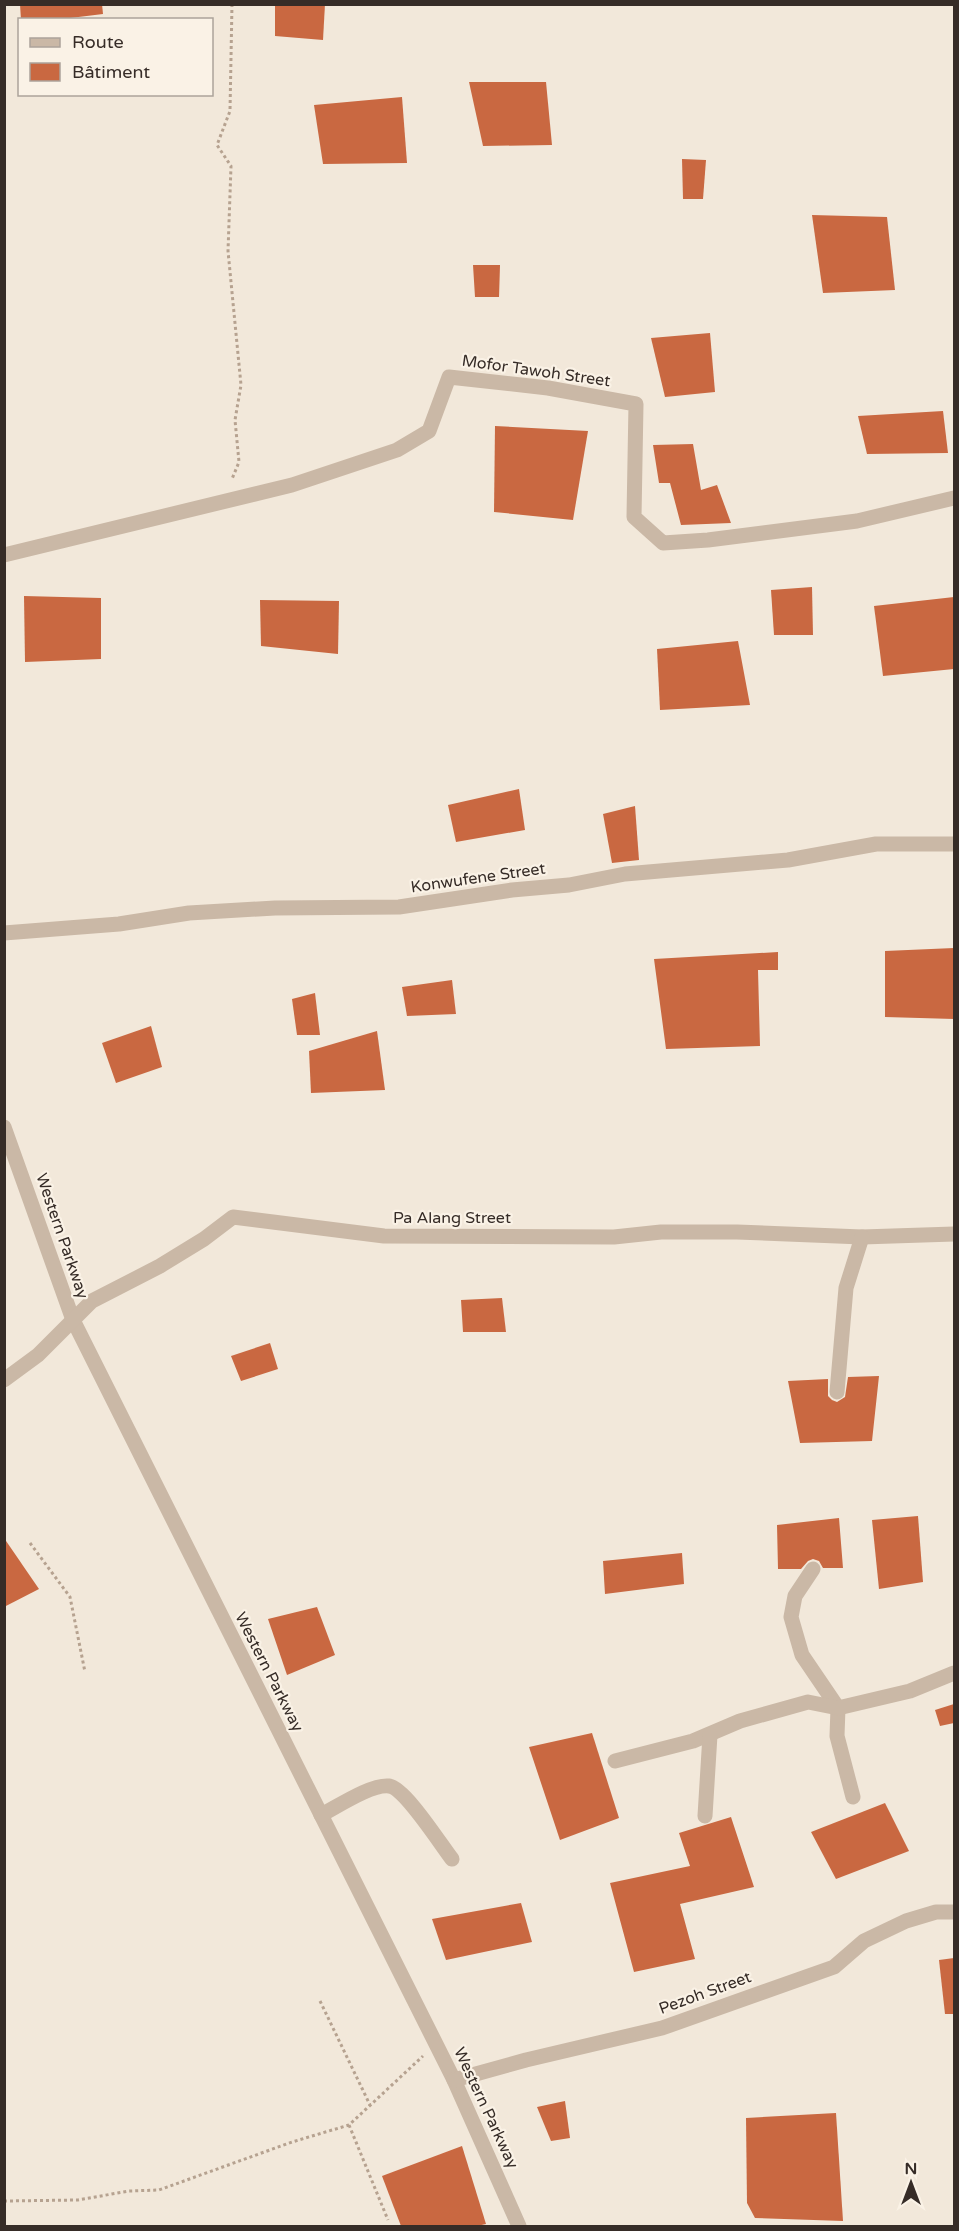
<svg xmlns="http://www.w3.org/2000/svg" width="959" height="2231" viewBox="0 0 959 2231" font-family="'Varela Round',sans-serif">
<rect width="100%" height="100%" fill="#f2e8da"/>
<g fill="#c96841">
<polygon points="20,4 102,4 103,14 54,20 21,20"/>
<polygon points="275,4 325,4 323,40 275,36"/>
<polygon points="469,82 546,82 552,145 483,146"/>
<polygon points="402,97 407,163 323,164 314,105"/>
<polygon points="682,159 706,160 703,199 683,199"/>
<polygon points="812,215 887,217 895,290 823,293"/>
<polygon points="473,265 500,265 499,297 475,297"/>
<polygon points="710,333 715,392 665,397 651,338"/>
<polygon points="943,411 948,453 867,454 858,416"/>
<polygon points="495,426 588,431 573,520 494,512"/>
<polygon points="693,444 701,490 717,485 731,523 681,525 670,483 659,483 653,445"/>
<polygon points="812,587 813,635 774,635 771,590"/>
<polygon points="24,596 101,598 101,659 25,662"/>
<polygon points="954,597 954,669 883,676 874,606"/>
<polygon points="260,600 339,601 338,654 261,646"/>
<polygon points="738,641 750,705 660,710 657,649"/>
<polygon points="519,789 525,830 456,842 448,805"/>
<polygon points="635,806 639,860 612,863 603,814"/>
<polygon points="954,948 954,1019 885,1017 885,951"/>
<polygon points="778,952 778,970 758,970 760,1046 666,1049 654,959"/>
<polygon points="452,980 456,1014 407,1016 402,987"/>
<polygon points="315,993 320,1035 297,1035 292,999"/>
<polygon points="151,1026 162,1067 116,1083 102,1043"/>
<polygon points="377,1031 385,1090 311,1093 309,1051"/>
<polygon points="502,1298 506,1332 463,1332 461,1300"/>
<polygon points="270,1343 278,1369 241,1381 231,1356"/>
<polygon points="879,1376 872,1441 800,1443 788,1381 828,1379 828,1396 832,1400 837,1402 845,1397 848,1377"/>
<polygon points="918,1516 923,1582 879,1589 872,1520"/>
<polygon points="839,1518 843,1568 823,1568 819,1561 813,1559 808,1561 801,1569 778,1569 777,1525"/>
<polygon points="4,1538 39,1589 4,1607"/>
<polygon points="682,1553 684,1584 605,1594 603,1561"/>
<polygon points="317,1607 335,1655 287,1675 268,1619"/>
<polygon points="954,1704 954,1723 940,1726 935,1710"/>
<polygon points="592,1733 619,1818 560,1840 529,1747"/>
<polygon points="885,1803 909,1851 836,1879 811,1832"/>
<polygon points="731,1817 754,1887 680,1904 695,1959 634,1972 610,1883 690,1866 679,1833"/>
<polygon points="521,1903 532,1942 446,1960 432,1919"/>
<polygon points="954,1958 954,2014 945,2014 939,1960"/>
<polygon points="565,2101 570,2138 551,2141 537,2107"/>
<polygon points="836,2113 843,2221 755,2218 747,2203 746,2118"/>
<polygon points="462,2146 486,2224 477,2226 401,2226 382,2176"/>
</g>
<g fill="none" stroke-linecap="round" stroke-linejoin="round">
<g stroke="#b6a290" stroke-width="3" stroke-dasharray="3 3" stroke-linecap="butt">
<polyline points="232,4 230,111 217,145 231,166 228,251 241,385 235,420 239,462 232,479"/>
<polyline points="30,1543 70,1597 85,1672"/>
<polyline points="320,2001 370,2105"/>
<polyline points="349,2125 388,2220"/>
<polyline points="4,2201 78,2200 129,2191 159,2190 292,2142 349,2125 423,2056"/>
</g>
<g stroke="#cab8a6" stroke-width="15">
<polyline points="4,555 292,485 397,450 429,431 449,377 548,388 636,404 634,517 663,543 708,540 857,521 954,498"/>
<polyline points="4,933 119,924 189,913 275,908 399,907 512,890 569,885 625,874 788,860 876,844 954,844"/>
<polyline points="4,1127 73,1320 454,2080 519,2226"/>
<polyline points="4,1380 38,1355 92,1301 160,1266 204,1239 233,1217 384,1236 614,1237 661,1232 737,1232 862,1237 954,1234"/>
<polyline points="837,1392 846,1288 862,1237"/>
<polyline points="813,1569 795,1596 791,1617 802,1655 838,1708 837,1736 853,1797"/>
<polyline points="615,1761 693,1741 740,1721 808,1702 838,1708 910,1691 954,1673"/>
<path d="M321,1815C337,1807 371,1784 389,1786C405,1788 441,1845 452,1859"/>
<polyline points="705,1816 710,1735"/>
<polyline points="454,2080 526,2060 662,2028 834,1967 864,1941 906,1921 936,1912 954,1912"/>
</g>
</g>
<g text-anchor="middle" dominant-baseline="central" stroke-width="4.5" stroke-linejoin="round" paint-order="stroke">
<g font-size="16" fill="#362c27" stroke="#faf2e6">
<text transform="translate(536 371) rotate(8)">Mofor Tawoh Street</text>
<text transform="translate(478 878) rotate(-8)">Konwufene Street</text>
<text x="452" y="1218">Pa Alang Street</text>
<text transform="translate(62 1236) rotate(71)">Western Parkway</text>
<text transform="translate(269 1672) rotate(63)">Western Parkway</text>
<text transform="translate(705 1993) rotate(-20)">Pezoh Street</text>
<text transform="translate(486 2108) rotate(65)">Western Parkway</text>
</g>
</g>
<rect width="959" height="2231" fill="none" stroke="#362c27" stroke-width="12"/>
<rect x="18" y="18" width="195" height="78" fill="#faf2e6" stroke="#aca39a" stroke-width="1.5"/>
<rect x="30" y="38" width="30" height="9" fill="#cab8a6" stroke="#aca39a" stroke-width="1.5"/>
<text x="72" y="48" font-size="18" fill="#362c27">Route</text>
<rect x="30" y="63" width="30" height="18" fill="#c96841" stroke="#aca39a" stroke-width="1.5"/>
<text x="72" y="78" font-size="18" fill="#362c27">Bâtiment</text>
<g transform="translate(911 2183)" stroke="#faf2e6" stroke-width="4.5" paint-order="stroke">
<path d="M0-4.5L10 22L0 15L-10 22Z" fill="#362c27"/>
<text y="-9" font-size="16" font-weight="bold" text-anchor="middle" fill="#362c27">N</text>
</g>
</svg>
